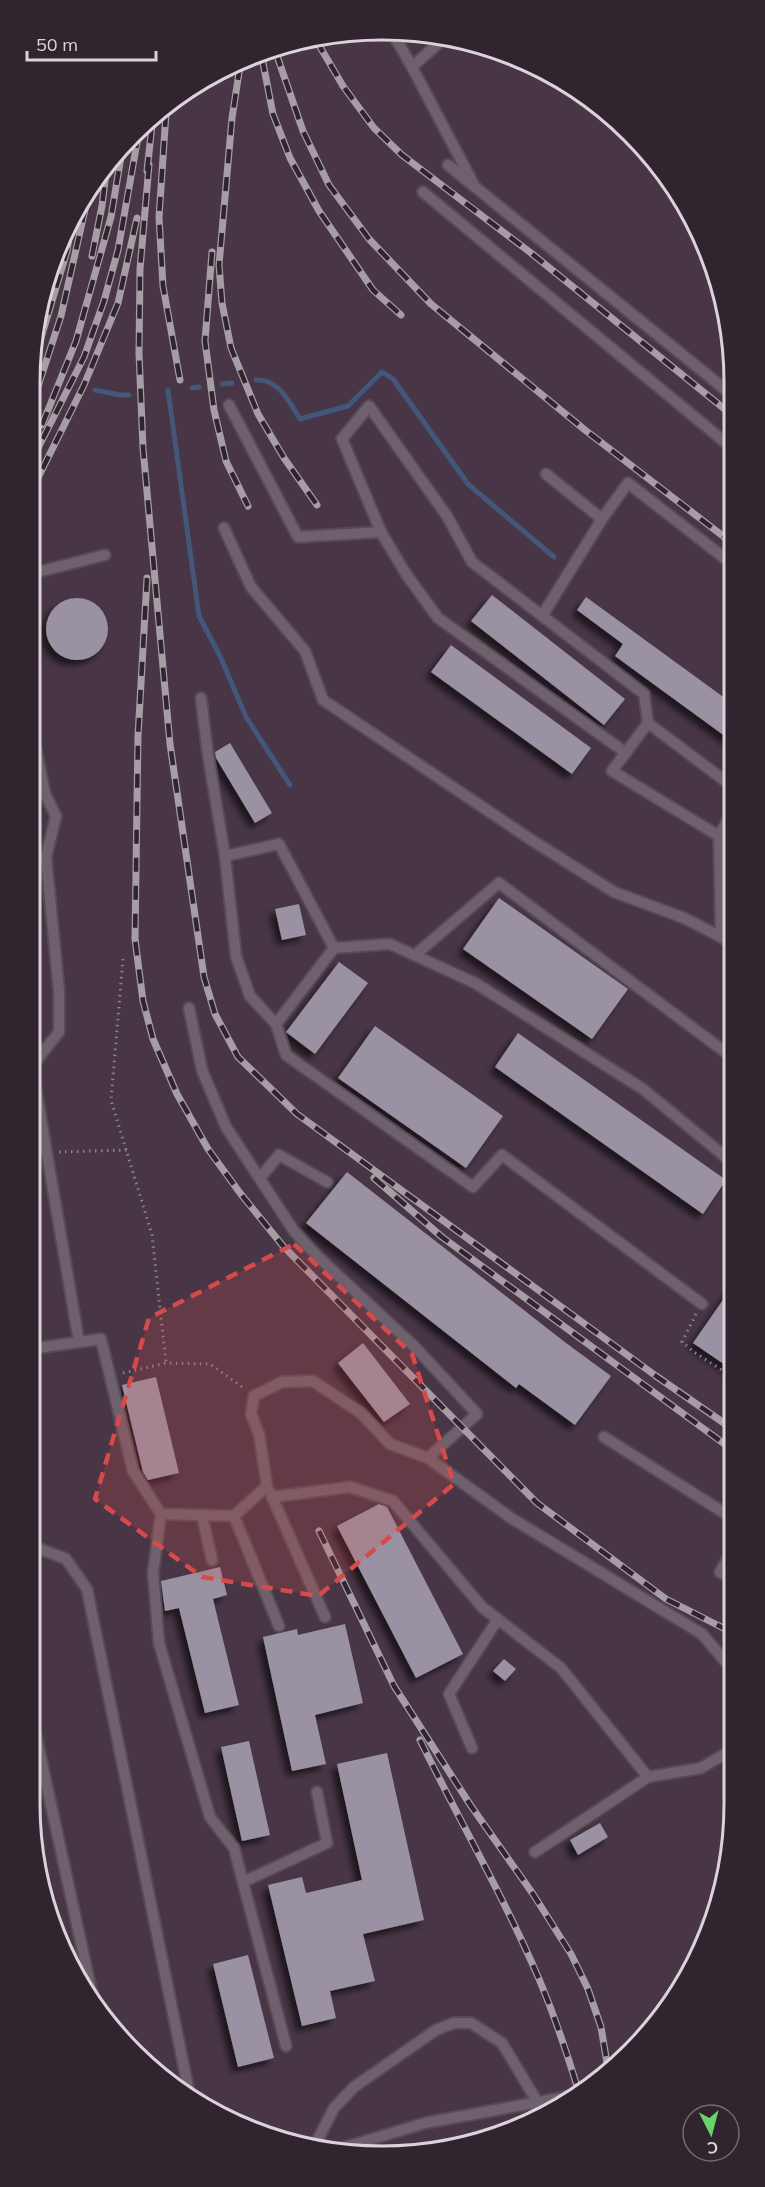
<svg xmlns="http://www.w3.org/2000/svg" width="765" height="2187" viewBox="0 0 765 2187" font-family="Mulish,sans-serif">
<defs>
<filter id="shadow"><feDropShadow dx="-5.5" dy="5.5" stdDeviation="3" flood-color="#0009"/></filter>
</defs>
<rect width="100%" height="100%" fill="#3b2e39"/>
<polygon fill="#483646" points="336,33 473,42 559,77 647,150 699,227 732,336 735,1804 723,1895 675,2001 579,2097 473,2145 337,2154 226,2120 118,2037 57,1939 30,1804 30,383 42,292 103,168 206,77"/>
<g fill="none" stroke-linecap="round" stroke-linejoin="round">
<g stroke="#425779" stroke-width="5">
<path d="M256,380C278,378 290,403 300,419L348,406L382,372L393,379L468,484L554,557"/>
<polyline points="222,384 232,383"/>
<polyline points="192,388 199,387"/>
<polyline points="95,390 120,395 129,395"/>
<polyline points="168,390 199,616 220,656 246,717 290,785"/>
</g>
</g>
<g fill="#9a92a2" filter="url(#shadow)">
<polygon points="492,595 625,699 604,725 471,621"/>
<polygon points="586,597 733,704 733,742 615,656 623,644 577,610"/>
<circle cx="77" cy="629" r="31"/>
<polygon points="451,645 591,748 572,774 431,672"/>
<polygon points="230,743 272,813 255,823 216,758 215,752"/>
<polygon points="499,898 628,989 592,1039 463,949"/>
<polygon points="299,904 306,935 282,940 275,909"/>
<polygon points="339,962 368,983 315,1054 286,1032"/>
<polygon points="375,1026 503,1116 466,1168 338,1078"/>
<polygon points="518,1033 726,1180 703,1214 495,1067"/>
<polygon points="347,1172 566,1343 611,1376 575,1425 519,1384 516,1388 306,1223"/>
<polygon points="734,1284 734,1371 693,1343"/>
<polygon points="363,1343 410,1404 384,1422 338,1363"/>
<polygon points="156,1377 179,1473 148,1480 143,1472 122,1385"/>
<polygon points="379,1504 387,1507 463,1654 416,1678 337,1526"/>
<polygon points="220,1567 227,1595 213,1599 239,1705 205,1713 179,1608 165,1611 161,1581"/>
<polygon points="345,1624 363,1703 315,1715 326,1764 292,1771 263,1637 297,1629 298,1635"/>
<polygon points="504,1659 516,1669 505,1681 493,1671"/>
<polygon points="249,1741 270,1835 242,1841 221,1747"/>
<polygon points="387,1753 424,1920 363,1934 375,1981 330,1991 336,2018 302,2026 268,1885 302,1877 306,1893 362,1880 337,1764"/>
<polygon points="600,1823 608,1837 578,1855 570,1840"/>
<polygon points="248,1955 274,2058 238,2067 213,1964"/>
</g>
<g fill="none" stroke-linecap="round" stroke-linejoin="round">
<defs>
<g id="lane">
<polyline points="395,37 412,67"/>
<polyline points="442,40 412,67 473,183"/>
<polyline points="635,140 668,181"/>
<polyline points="448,165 732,395"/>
<polyline points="423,192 732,448"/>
<polyline points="229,405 298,537 381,532 342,439 369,406 447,516 472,562 644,694 648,723"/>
<polyline points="546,474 602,519"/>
<polyline points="224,528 251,587 305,651 323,700 530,839 614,892 684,918 721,937"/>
<polyline points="381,532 406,574 438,618 626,753"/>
<polyline points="30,574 105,555"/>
<polyline points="542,616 602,519 628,483 732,564"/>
<polyline points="201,698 208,755 225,856 236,956 250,996 276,1024 334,948"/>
<polyline points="30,720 45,794"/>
<polyline points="30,787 45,794 56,816 46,857 59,991 59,1032 32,1066 79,1342"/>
<polyline points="733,787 648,723 612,771 719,836 721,937 733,944"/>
<polyline points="733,811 719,836 733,848"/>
<polyline points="225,856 279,844 334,948 390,944 475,983 643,1089 734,1164"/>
<polyline points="30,858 46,857"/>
<polyline points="415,955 499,883 733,1058"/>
<polyline points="276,1024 286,1055 473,1187 502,1155 702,1304"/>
<polyline points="260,1178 279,1155 327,1182"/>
<polyline points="30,1349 101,1339 133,1471 161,1514 234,1516 267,1486 259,1434 251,1414 254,1396 282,1382 313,1381 361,1413 390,1444 428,1458 477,1414 414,1346 316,1255 294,1231 226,1127 202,1070 189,1008"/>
<polyline points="604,1437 734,1519"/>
<polyline points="428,1458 511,1518 702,1634 735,1673"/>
<polyline points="270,1492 325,1617"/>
<polyline points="272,1497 350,1487 393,1501 482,1607 561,1668 648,1777 701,1768 735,1748"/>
<polyline points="161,1514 153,1573 159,1643 210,1817 234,1848 286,2046"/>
<polyline points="202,1515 212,1560"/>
<polyline points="234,1516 279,1626"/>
<polyline points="30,1545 66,1559 87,1589 189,2092"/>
<polyline points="734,1549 720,1572 735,1580"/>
<polyline points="30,1708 93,1998"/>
<polyline points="472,1748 449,1694 498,1619"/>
<polyline points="535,1852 648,1777"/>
<polyline points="243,1882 327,1843 317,1792"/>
<polyline points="314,2147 334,2108 354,2087 436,2030 454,2023 471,2023 502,2043 535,2098 536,2117"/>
<polyline points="329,2152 425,2123 582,2094"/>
</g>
</defs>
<use href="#lane" stroke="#564b54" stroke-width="14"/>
<g stroke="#8d838c" stroke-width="3" stroke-dasharray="1.5 4.5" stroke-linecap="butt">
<polyline points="123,959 111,1100 152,1235 166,1363"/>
<polyline points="59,1152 127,1150"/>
<polyline points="696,1314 682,1342 694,1352 734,1378"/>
<polyline points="123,1373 166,1363 210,1364 245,1389"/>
</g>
<use href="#lane" stroke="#6e606c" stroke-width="10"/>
<defs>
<g id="rail">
<polyline points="316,40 343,86 374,128 402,155 531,253 732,415"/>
<polyline points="276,53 303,131 329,185 369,239 431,304 585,430 732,543"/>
<polyline points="262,58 273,114 290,158 319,211 373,290 401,315"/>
<polyline points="240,66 232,118 219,265 222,303 231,348 258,414 284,458 317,505"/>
<polyline points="166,113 159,217 163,286 180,380"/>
<polyline points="149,165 140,269 139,353 143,448 170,744 204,977 215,1014 238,1057 297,1114 656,1376 734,1430"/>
<polyline points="147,171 152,125"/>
<polyline points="212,252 205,341 214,410 226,461 248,506"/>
<polyline points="92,256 102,206 107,164"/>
<polyline points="32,368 67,251 69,237"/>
<polyline points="30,411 61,316 87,201"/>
<polyline points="42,425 76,341 111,217 122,151"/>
<polyline points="30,464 84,357 104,301 118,250 138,137"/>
<polyline points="30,494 84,385 118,303 137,218"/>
<polyline points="147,578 138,736 135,939 143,1001 153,1039 177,1094 208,1149 240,1193 283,1246 537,1503 666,1599 735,1634"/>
<polyline points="374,1178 442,1237 734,1451"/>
<polyline points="319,1531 394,1686 471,1806 533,1894 571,1954 588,1989 601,2027 608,2069"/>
<path d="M420,1740C459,1820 504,1897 539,1979C555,2017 568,2056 580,2096"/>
</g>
</defs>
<use href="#rail" stroke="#a69da5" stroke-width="7"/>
<use href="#rail" stroke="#30242f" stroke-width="4.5" stroke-dasharray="14" stroke-linecap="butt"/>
</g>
<path fill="#d74a4c" fill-opacity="0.2" stroke="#d74a4c" stroke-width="4.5" stroke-dasharray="12 8" stroke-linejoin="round" d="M294,1244L412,1354L454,1484L318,1596L202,1577L95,1499L149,1318Z"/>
<path d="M0 0H765V2187H0ZM382 40H382A342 342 0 0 1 724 382V1804A342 342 0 0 1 382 2146H382A342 342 0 0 1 40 1804V382A342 342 0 0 1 382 40Z" fill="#30242f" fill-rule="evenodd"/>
<path fill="none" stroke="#dbd3da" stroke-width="3" d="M382 40H382A342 342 0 0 1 724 382V1804A342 342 0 0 1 382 2146H382A342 342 0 0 1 40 1804V382A342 342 0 0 1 382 40Z"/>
<g transform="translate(711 2133) rotate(174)"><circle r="28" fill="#30242f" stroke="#746a73" stroke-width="1.5"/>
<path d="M0-4.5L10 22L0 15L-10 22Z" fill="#67d466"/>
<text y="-9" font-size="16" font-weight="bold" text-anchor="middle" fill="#dbd3da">С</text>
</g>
<path d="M27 51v9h129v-9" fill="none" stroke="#dbd3da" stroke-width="3"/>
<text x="36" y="51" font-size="18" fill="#dbd3da" stroke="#30242f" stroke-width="4.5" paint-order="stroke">50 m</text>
</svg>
